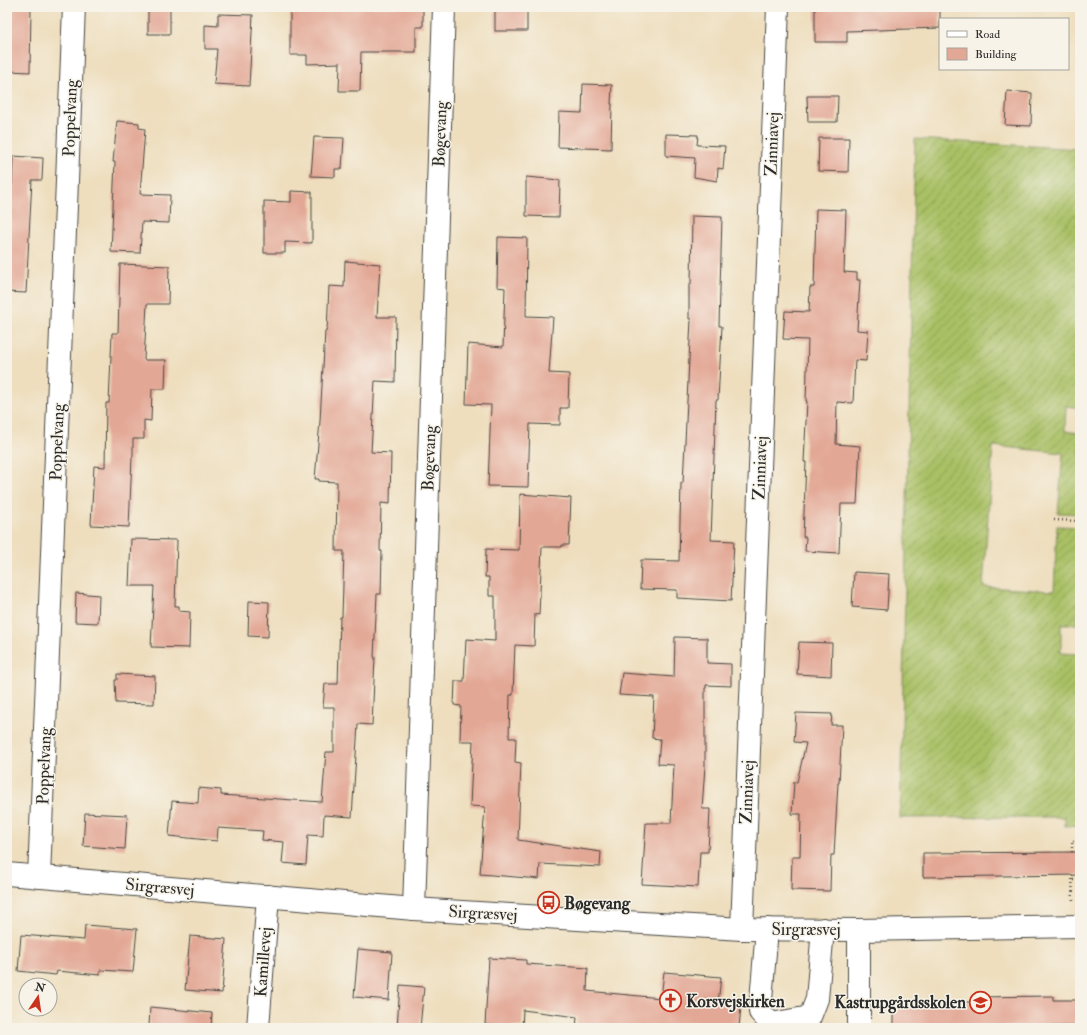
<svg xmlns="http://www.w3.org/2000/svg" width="1087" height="1035" viewBox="0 0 1087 1035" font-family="'IM FELL Double Pica',serif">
<defs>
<pattern id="garden-furrows" width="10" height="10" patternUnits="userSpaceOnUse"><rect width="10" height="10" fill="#a9c065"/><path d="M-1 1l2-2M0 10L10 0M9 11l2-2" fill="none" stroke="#8a9c53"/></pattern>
</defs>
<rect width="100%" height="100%" fill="#f7f3e8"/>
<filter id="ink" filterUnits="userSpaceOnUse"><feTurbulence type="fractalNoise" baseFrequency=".025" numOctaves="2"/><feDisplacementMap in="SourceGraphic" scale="8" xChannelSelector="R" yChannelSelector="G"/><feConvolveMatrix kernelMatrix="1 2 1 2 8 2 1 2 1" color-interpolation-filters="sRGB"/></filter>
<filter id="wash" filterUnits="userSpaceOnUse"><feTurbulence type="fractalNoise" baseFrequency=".012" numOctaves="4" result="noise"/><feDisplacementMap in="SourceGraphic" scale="16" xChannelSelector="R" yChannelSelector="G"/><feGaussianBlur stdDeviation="0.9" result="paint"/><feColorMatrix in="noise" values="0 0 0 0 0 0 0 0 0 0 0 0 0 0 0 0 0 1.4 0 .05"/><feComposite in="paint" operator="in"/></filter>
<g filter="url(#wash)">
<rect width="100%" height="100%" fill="#eedebe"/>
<polygon fill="url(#garden-furrows)" stroke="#6a7648" points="915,139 1080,149 1080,408 1066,406 1065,431 1080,433 1080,514 1058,513 1063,453 993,446 983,587 1054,591 1057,526 1080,527 1080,567 1077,624 1061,624 1061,653 1080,654 1080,774 1078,825 1065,826 1065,817 900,818"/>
<g id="blocks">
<g fill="#e3a795">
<polygon points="7,7 31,7 30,72 9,71 9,59 7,59"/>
<rect x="148" y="7" width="22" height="27"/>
<polygon points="290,7 423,7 423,27 416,27 416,52 361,52 360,91 339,91 340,63 307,64 307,55 290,55"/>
<rect x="495" y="7" width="32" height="24"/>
<polygon points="815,7 940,7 940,28 847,31 847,42 815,42"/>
<polygon points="218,14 253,15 249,86 214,84 217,49 205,49 205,25 218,26"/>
<polygon points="583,84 612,85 611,104 612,104 611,149 558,147 559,112 582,113"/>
<polygon points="1007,91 1032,93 1031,126 1005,125"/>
<polygon points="807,96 838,96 837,122 808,122"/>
<polygon points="117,121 139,123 139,128 145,129 140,194 170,195 169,223 142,222 140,253 111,252 115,162 113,162"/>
<polygon points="666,134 698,135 697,145 725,146 723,169 718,168 717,181 694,177 695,158 666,156"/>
<polygon points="314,137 344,138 342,169 335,169 335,177 311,176"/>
<polygon points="819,138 849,138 848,172 818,171"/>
<polygon points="13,156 43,158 42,180 32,180 26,293 7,292 7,191 9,191 9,184 12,184"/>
<polygon points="526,177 560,180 559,217 526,216"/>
<polygon points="291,191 312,192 312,243 285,242 285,253 264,253 264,201 291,202"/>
<polygon points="816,209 846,210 844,272 857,273 857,280 860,280 857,330 868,331 866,361 855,360 853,403 837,402 836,444 860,446 857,504 841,504 839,553 805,551 806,537 803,537 806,462 804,462 807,401 806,401 808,340 783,339 785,311 809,312 810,287 814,287"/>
<polygon points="692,216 722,217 719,326 722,326 718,400 716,400 711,540 734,541 731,601 677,598 677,590 640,589 641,560 679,561 681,483 683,483 691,319 689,319 689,285 691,285"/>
<polygon points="498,237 527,238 526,316 553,317 549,373 569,374 568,408 560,408 560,425 530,424 528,487 488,486 491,405 466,404 468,344 503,347 505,288 497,287"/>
<polygon points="345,261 380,264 377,317 396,317 395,382 375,381 371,452 391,453 390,504 381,503 380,551 382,551 381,594 377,594 374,657 375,657 372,725 358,724 352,817 324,815 323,836 308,835 306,865 282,863 284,842 262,840 263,831 218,828 217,841 169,836 172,801 198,803 199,788 221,790 221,795 322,802 326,752 334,752 334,707 323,707 325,684 338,684 340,617 342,617 344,551 336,551 337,482 319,481 319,479 315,479 320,421 325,331 327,331 329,286 344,287"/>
<polygon points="120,264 169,266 168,304 147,304 144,360 166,360 165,389 152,389 151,421 144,420 144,439 133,439 133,457 132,457 129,527 91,525 94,466 105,467 106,403 109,403 112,333 118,333"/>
<polygon points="520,494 571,498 569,545 562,545 562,547 542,547 539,615 535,614 534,646 515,645 513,695 510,695 509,738 516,738 515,762 521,763 518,840 601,852 600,867 540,864 539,879 480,874 485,807 470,806 473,741 460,741 461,706 454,705 455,681 464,681 466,639 495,641 495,596 489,596 489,577 485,577 486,549 519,550"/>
<polygon points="131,539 177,540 175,606 179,606 179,611 190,612 189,648 151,647 154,586 129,586"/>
<polygon points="854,572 889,574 887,610 852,607"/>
<polygon points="76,593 99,595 98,623 75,622"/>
<polygon points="249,601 269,602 268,637 248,636"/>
<polygon points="675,637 707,638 707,663 731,664 731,686 706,685 706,688 705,688 705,766 702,809 710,809 708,852 700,852 698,887 642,884 646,823 671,823 674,765 658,764 660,739 652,738 654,697 619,695 622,673 674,677"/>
<polygon points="799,642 832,643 831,676 797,674"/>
<polygon points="117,674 155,676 154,704 116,703 115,680 117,680"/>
<polygon points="796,713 832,714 831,725 842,725 839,783 838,783 834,855 831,855 830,891 791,890 792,857 800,857 801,814 792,814 794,782 797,782 806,743 794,742"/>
<polygon points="85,813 127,815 125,849 83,846"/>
<polygon points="1080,852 1080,875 923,877 923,853"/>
<polygon points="85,925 137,929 133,972 100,970 100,975 57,971 56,975 18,971 21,935 84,940"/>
<polygon points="190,936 226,939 222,993 185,990"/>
<polygon points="358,949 392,952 389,1000 354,997"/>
<polygon points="489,958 526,960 526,964 588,968 587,991 661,998 664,972 721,977 718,1003 741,1006 739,1028 576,1028 577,1017 523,1010 522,1027 485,1025"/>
<polygon points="400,985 424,987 420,1028 397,1028"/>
<polygon points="1053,996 1053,1000 1080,1000 1080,1026 893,1028 893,1002 975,1002 975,997"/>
<polygon points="150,1007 212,1013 211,1028 149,1028"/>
</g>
</g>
</g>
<g filter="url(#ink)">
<use href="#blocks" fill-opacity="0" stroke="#484641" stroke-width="1"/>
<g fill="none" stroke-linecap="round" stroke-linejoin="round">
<defs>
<g id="minor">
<polyline points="7,874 414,909 742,929 859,930 1080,926"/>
<polyline points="39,877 74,7"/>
<polyline points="414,909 444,7"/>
<polyline points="742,929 778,7"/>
<polyline points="767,929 760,1012 771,1024 810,1017 817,999 823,929"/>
<polyline points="859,930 859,1028"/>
<polyline points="258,1028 268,896"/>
</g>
</defs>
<use href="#minor" stroke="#484641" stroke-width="24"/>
<g stroke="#484641" stroke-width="2.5" stroke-dasharray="1 3" stroke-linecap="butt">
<polyline points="1054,520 1080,521"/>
<polyline points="1080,635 1080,640"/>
<polyline points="1072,852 1072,841 1080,841"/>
<polyline points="1072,875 1073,903"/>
<polyline points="1073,880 1080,880"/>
</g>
<use href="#minor" stroke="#fff" stroke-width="22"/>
</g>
</g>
<defs>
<symbol id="bus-ring" viewBox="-11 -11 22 22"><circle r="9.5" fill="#f7f3e8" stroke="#c8321e" stroke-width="1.5"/><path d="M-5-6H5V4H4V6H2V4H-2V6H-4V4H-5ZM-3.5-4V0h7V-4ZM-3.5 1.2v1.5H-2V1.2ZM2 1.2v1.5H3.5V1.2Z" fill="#c8321e"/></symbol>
<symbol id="church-ring" viewBox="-11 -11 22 22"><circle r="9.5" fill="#f7f3e8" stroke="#c8321e" stroke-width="1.5"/><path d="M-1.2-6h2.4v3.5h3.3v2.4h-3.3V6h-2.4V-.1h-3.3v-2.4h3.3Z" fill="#c8321e"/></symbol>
<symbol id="school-ring" viewBox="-11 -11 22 22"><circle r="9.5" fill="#f7f3e8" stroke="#c8321e" stroke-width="1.5"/><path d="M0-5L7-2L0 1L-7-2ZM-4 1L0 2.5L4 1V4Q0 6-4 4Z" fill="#c8321e"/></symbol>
</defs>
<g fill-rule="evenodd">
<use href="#bus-ring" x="536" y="890" width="25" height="25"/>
<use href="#church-ring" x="658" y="988" width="25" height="25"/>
<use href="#school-ring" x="968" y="990" width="25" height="25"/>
</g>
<g text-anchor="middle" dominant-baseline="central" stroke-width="3" stroke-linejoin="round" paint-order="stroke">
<g font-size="17" fill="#2b2b2b" stroke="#f7f3e8">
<text transform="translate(70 118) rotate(-88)">Poppelvang</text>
<text transform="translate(440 134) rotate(-88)">Bøgevang</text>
<text transform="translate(772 144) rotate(-88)">Zinniavej</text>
<text transform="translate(57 442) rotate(-88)">Poppelvang</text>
<text transform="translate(429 458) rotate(-88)">Bøgevang</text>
<text transform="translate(760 468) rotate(-88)">Zinniavej</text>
<text transform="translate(44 766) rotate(-88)">Poppelvang</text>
<text transform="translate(747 792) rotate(-88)">Zinniavej</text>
<text transform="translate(160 887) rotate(5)">Sirgræsvej</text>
<text transform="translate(483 913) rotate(3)">Sirgræsvej</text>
<text x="806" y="929">Sirgræsvej</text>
<text transform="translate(263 962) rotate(-86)">Kamillevej</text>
</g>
<g font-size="17" font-weight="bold" fill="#2b2b2b" stroke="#f7f3e8" text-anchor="start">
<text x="564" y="903">Bøgevang</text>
<text x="686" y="1001">Korsvejskirken</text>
<text x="966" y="1002" text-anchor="end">Kastrupgårdsskolen</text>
</g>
</g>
<rect width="1087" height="1035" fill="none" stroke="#f7f3e8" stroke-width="24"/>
<rect x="939" y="18" width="130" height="52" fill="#f7f3e8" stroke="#a5a39c"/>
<rect x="947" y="31" width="20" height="6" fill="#ffffff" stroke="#a5a39c"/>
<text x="975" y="38" font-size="12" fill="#2b2b2b">Road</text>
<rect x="947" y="48" width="20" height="12" fill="#e3a795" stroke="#a5a39c"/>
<text x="975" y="58" font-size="12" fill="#2b2b2b">Building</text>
<g transform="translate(38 997) rotate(13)"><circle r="19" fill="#f7f3e8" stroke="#a5a39c"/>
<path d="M0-3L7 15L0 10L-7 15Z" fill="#c8321e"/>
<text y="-6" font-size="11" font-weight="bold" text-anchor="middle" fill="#2b2b2b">N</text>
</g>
</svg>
